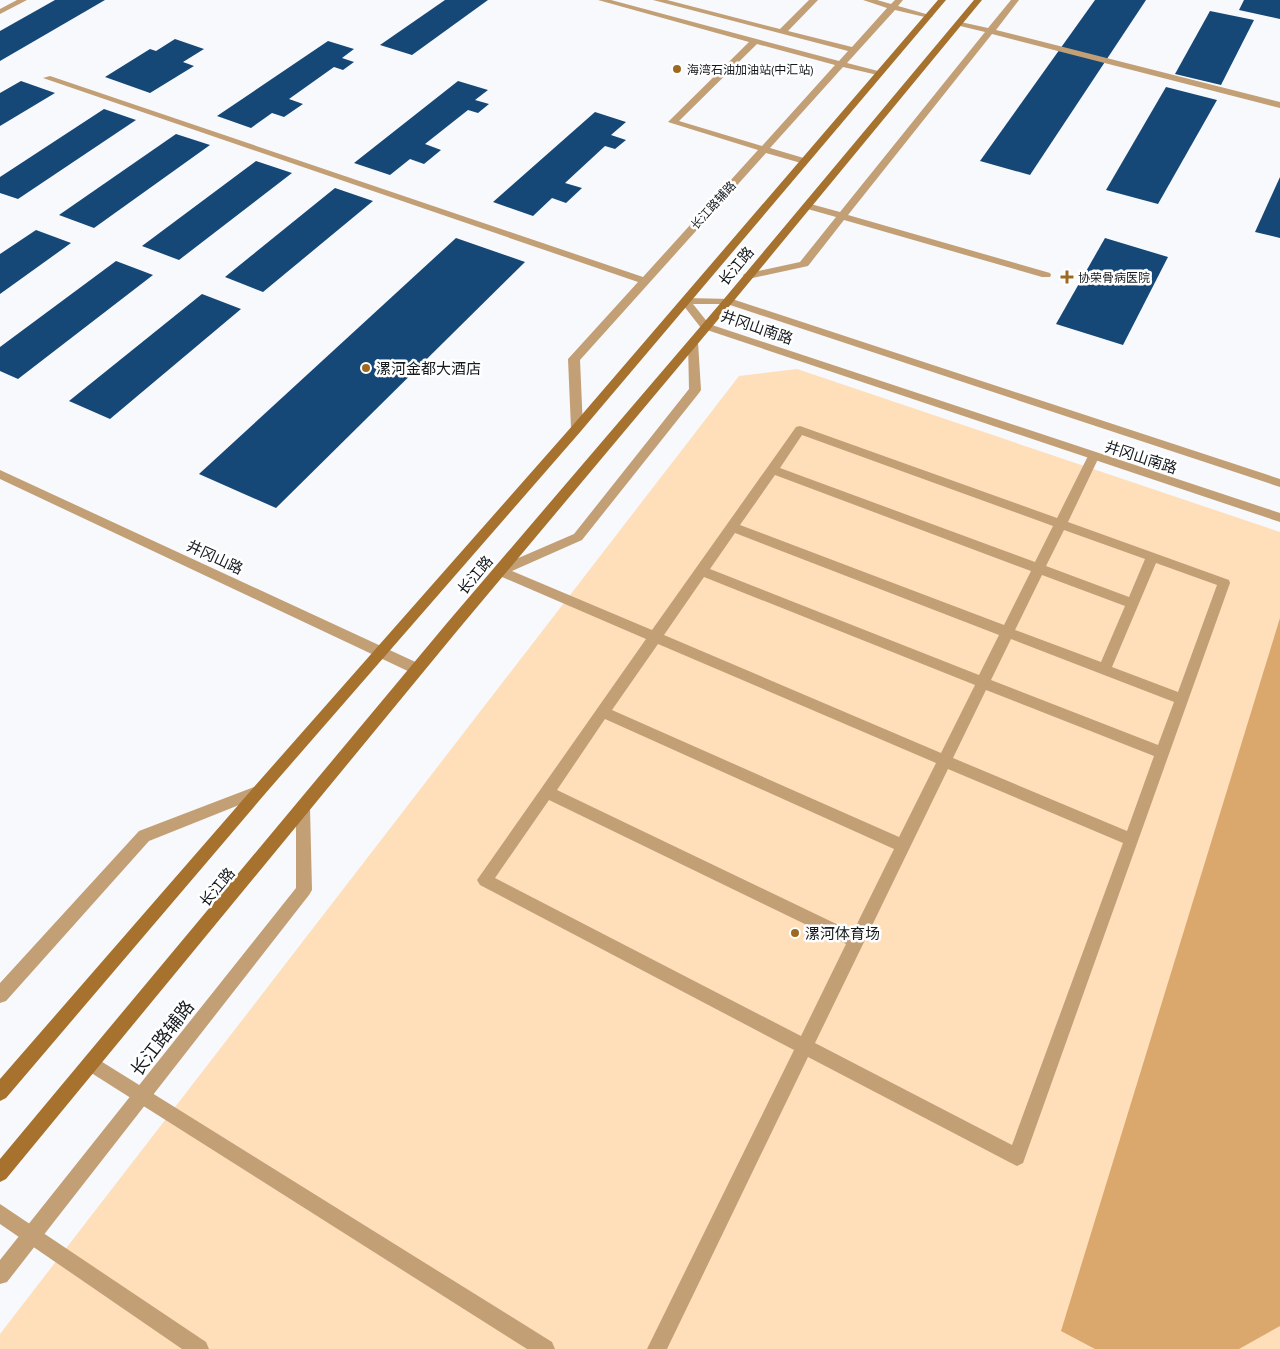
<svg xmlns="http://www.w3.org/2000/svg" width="1280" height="1349" viewBox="0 0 1280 1349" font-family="'PT Sans','Noto Sans SC',sans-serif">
<rect width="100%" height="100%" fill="#f7f9fc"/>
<polygon fill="#ffdeba" points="797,369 1280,532 1280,1349 0,1349 0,1334 739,376"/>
<polygon fill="#daa86d" points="1280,618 1280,1326 1239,1349 1095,1349 1061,1331"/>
<g fill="#164877">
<polygon points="55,0 105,0 0,61 0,31"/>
<polygon points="445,0 488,0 412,55 380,45"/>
<polygon points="1095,0 1146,0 1030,175 980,161"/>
<polygon points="1244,0 1280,0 1280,19 1239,10"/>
<polygon points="1210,11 1254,20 1221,85 1175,74"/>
<polygon points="175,39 204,49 183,62 194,66 150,93 105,77 150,49 156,51"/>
<polygon points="328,41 354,49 342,58 354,62 343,70 334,67 289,99 303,104 284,117 272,113 251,128 217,116"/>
<polygon points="21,81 55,93 0,126 0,93"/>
<polygon points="458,81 488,90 475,100 489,104 478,113 468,110 425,144 441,150 424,164 410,159 390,175 354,163"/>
<polygon points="1166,87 1217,100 1158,204 1106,190"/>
<polygon points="104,109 136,120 18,199 0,193 0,177"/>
<polygon points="595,112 626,122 611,135 626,140 615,149 605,146 565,183 582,188 566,203 552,198 533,216 493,202"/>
<polygon points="176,134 210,145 94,228 59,215"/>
<polygon points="256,161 292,173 179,260 142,246"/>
<polygon points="1280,177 1280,238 1255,232"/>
<polygon points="335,188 373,201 263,292 225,277"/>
<polygon points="36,230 71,243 0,294 0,254"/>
<polygon points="456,238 525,262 276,508 199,474"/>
<polygon points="1105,238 1168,257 1123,345 1056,324"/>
<polygon points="116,261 153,275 18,379 0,371 0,347"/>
<polygon points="202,294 241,309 110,419 69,401"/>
</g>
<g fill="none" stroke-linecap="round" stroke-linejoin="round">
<g fill="#c39f76" fill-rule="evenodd">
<polygon points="17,0 27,0 0,14 0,9"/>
<path d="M598,0H611L839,61L848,51L653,0H667L780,29L809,0H818L788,31L852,47L887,8L863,0H877L891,4L895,0H903L898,6L933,16L929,18L895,10L847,63L882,72V76L843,67L770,148L807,159V163H801L766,153L580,360L583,428L577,432L571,428L568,359L638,282L43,78L50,76L643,277L758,150L668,122L749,42ZM757,44L835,65L762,146L679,121Z"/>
<polygon points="1011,0 1019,0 996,30 1280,102 1280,108 992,34 848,215 1050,273 1051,275 1050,277 1042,277 844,220 808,266 748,279 744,278 743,276 744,274 800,262 836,217 804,208 804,204 807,203 840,212 985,32 956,25 956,21 988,28"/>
<path d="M693,339L698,342L701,390L699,393L582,540L512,571L652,630L796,427L800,426L1057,518L1089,454H1097L1099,457L1068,522L1229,580L1230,583L1023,1163L1017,1166L1011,1163L808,1057L667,1349H647L794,1050L480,885L477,880L646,639L495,574L494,571L495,568L574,534L689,389L688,342ZM802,435L1053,526L1035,562L780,468ZM775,475L1031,571L1004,625L740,525ZM1064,530L1145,559L1129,597L1046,566ZM735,533L999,635L979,675L710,569ZM1156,563L1217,585L1178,692L1112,667ZM1042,575L1125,606L1101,662L1015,630ZM704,577L975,685L941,753L664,635ZM1011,639L1174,702L1158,745L991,680ZM658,644L936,763L899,837L612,710ZM986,690L1154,756L1127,831L953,758ZM605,719L894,849L853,932L557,790ZM948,769L1123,843L1012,1145L815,1043ZM549,800L846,944L801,1036L495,878Z"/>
<polygon points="259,785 264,787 266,791 264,795 149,841 6,1001 0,1003 0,983 139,831"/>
<polygon points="303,802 308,803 310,808 312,890 309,895 7,1282 0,1284 0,1260 296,888 296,808 298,803"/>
</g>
<g fill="#c39f76" fill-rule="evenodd">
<polygon points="685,298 732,299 1280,479 1280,487 727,304 693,304 709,324 1280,513 1280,522 701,328 680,301"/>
<polygon points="0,470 422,665 424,669 422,673 417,674 412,673 0,479"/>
<polygon points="91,1055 552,1342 555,1349 527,1349 85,1069 83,1063 85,1057"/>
<polygon points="0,1204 206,1342 209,1349 182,1349 0,1224"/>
</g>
<g fill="#a6722e" fill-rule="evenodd">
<polygon points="938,0 946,0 581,431 264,795 6,1098 0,1101 0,1079 254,787 573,425"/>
<polygon points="974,0 982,0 732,303 457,631 6,1179 0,1182 0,1159 447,623 724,299"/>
</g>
</g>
<g fill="#9d6820" stroke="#fff" stroke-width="2">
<circle cx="677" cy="69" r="5"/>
<path d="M1064.5 269.5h5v5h5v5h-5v5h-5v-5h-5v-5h5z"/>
<circle cx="366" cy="368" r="5"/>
<circle cx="795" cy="933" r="5"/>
</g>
<g text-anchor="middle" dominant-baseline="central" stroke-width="5" stroke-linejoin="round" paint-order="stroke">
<g font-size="12" fill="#151a1f" stroke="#fff" text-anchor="start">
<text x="687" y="69">海湾石油加油站(中汇站)</text>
<text x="1078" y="277">协荣骨病医院</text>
</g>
<g font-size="12" fill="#151a1f" stroke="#fff">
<text transform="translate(713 205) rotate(-48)">长江路辅路</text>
</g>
<g font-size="15" fill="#151a1f" stroke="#fff">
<text transform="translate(736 266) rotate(-50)">长江路</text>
<text transform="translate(757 327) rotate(19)">井冈山南路</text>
<text transform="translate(1141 457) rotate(18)">井冈山南路</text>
<text transform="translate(215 557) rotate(25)">井冈山路</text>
<text transform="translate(475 575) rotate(-50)">长江路</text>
<text transform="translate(217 887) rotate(-50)">长江路</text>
</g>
<g font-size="15" fill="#151a1f" stroke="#fff" text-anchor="start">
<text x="376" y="368">漯河金都大酒店</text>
<text x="805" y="933">漯河体育场</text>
</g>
<g font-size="18" fill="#151a1f" stroke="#fff">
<text transform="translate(162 1038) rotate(-52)">长江路辅路</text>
</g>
</g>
</svg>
